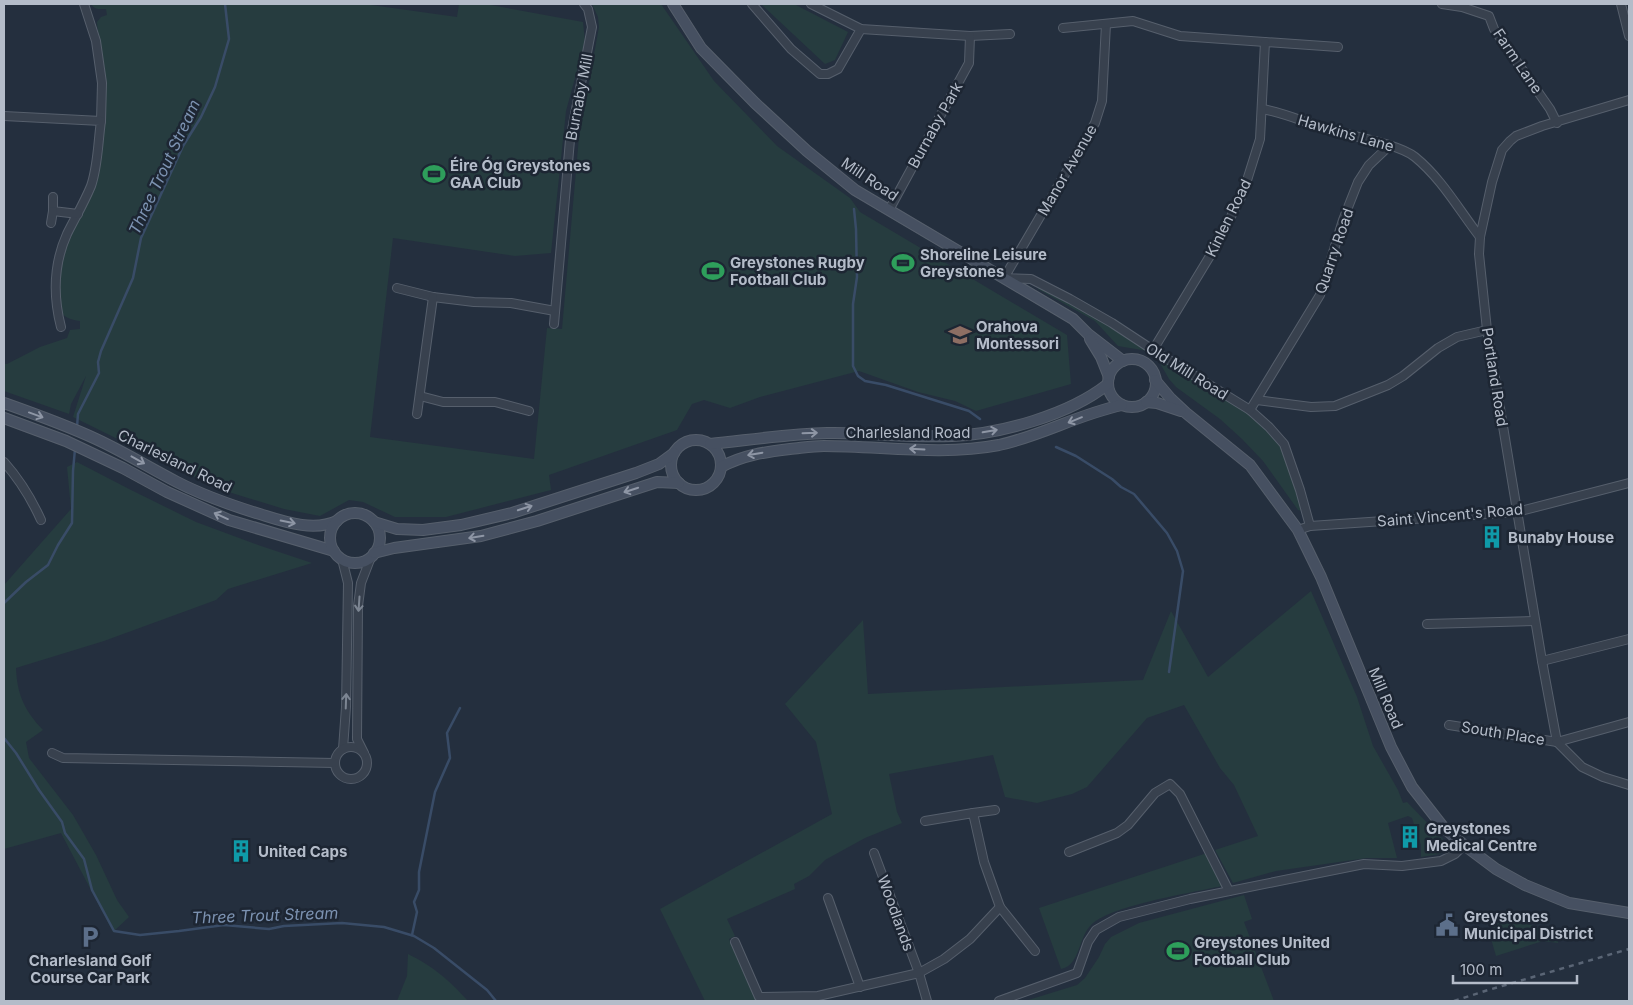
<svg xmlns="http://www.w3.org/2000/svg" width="1633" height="1005" viewBox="0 0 1633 1005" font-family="Inter,sans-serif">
<rect width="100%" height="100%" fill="#242f3e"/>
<g fill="#263c3f">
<path d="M91,4H371V5L457,17L459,4H485L583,22L585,41L566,111L551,253L515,256L393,238L370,437L534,459L547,328L562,329L579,137L599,27L598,17L592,4H661L714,81L777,146L850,198L860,212L1067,335L1071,384L976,411L955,401L918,392L859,371L760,397L730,408L704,400L692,404L677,430L549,475L551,490L446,517H395L363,502L349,500L320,516L284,509L219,489L73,417L86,376L71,404L69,414L4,391V364H7L40,347L67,338L70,330L80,329V321C60,318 59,312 58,293C58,275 62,253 70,237C78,220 89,204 95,185C101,167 101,147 102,129C104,111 106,93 105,75C104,57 98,40 97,22L101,17L107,15L106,9C99,9 95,10 91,4Z"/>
<polygon points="761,4 794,4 848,32 835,60 825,64"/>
<polygon points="1039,286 1064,297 1241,408 1263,424 1281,446 1302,511 1298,510 1263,461 1242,439 1220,419 1176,387 1169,379 1157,358 1148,351 1118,346 1095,321 1038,289"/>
<path d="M77,462L131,490L196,522L261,546L312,563L228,589L216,600L104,641L16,668C17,694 24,710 43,730L26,742L29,758L73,815L96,855L117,900L129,917L113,932L61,833L4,849V585L71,509L67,467Z"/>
<polygon points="1311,591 1357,697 1373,746 1398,790 1403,803 1407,802 1443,839 1445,846 1440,854 1421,857 1421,845 1412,818 1408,816 1388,823 1397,858 1367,858 1276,871 1233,883 1215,850 1258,836 1234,785 1220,768 1184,705 1147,718 1087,787 1072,794 1037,803 1005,797 993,755 889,774 897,812 902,823 865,838 825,860 809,876 794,884 795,889 727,919 735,936 729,939 757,1001 705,1001 660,909 832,814 816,742 785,704 863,620 868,694 1143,680 1171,611 1208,677"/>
<path d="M1207,853L1222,886C1191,893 1113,905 1092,924C1078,936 1081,965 1061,969L1039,908Z"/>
<polygon points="1244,895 1252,919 1244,922 1274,1001 1025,1001 1077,985 1085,978 1099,957 1105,944 1111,937 1139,923"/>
<polygon points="1501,914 1560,936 1558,943 1543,941 1496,956 1489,932"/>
<path d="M408,954C434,967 448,979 468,1001H397L407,976Z"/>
</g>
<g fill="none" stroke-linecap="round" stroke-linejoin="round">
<g stroke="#394c67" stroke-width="2.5">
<polyline points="854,209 856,229 857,277 853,304 853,366 858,376 865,381 886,385 969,411 980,419"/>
<polyline points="77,427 78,414 99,373 98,362 101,351 133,278 141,238 183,146 201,117 215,87 229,39 225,4"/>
<polyline points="1056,447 1076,456 1112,479 1121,487 1134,494 1167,533 1177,551 1183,571 1169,672"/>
<polyline points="4,603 26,582 48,565 58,545 72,523 73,471 75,449"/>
<polyline points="4,738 16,753 39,790 62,822 65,833 84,859 92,890 114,931 140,935 179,931 224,925 269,929 284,926 342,923 384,927 414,936 434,948 487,990 496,1001"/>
<polyline points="412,935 417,912 414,902 419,890 419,872 435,792 450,758 447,733 460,708"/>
</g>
<defs>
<g id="minor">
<polyline points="84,4 96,41 102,83 101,121"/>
<polyline points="752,4 791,49 820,74 828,74 838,69 861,29"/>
<polyline points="811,4 861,29 970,36 1010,34"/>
<polyline points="1442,4 1462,7 1489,16 1494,29 1550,109 1557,123"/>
<polyline points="1621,4 1629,36"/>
<polyline points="1106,24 1102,101 1095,123 1004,278 1031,279 1070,299 1112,323 1153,350 1250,410 1269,427 1284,444 1300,490 1310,526"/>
<polyline points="1063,28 1133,21 1180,36 1338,47"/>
<path d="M1262,109C1285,113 1306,123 1328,129C1351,136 1399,144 1415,157C1442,179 1459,210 1480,237"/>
<path d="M4,116L101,121C98,142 98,166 91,186C84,203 75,218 67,234C54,263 53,296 61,327"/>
<polyline points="53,197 53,211 78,214"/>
<polyline points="889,210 969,63 970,36"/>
<polyline points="51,223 53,211"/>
<polyline points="397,288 433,297 474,302 511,303 555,311"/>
<polyline points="554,324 570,140 592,27 588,9 584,4"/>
<polyline points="1153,350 1216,246 1243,193 1260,139 1265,42"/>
<polyline points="420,396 443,402 495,402 529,411"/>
<polyline points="1257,400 1311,407 1335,406 1388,385 1403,376 1438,348 1457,337 1487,330"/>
<polyline points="1250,410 1320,295 1343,220 1358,182 1369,165 1389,146"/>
<polyline points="417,414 433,297"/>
<path d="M4,462C20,480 31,498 41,520"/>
<polyline points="1298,530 1310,526 1517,512 1629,483"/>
<polyline points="342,559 348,583 346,707 343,749"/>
<polyline points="1427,624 1535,621"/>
<polyline points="1542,661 1629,639"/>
<polyline points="1449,725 1557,742 1629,722"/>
<polyline points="1557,742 1542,661 1487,330 1479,254 1480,237 1492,182 1502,150 1510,141 1516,136 1542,126 1629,100"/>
<polyline points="1557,742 1582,767 1603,777 1629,785"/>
<circle cx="351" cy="763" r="16"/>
<polyline points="52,753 63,758 335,763"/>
<polyline points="364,753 357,739 358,606 361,583 371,557"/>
<polyline points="973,813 995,810"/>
<polyline points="925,821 973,813 984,862 1000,907"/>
<polyline points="1069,852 1117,833 1128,825 1155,793 1170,784 1180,794 1229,891"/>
<polyline points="874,853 919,973 927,1001"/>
<polyline points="828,898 860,987"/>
<polyline points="735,942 759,997 818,996 919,973 944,959 970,939 1000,907 1035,951"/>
<polyline points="999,1001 1077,973 1088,942 1096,930 1119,917 1190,899 1364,864 1402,866 1441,861 1455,854 1464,845"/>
</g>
<g id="secondary">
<polyline points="673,4 701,48 755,103 807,151 855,190 1073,319 1088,334 1123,361"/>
<polyline points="1090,339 1101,357 1109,377"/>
<circle cx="1132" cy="383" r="24"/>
<polyline points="1155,380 1171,399 1186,413 1250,465 1298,530 1321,577 1391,747 1412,787 1444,828 1464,845 1496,869 1525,885 1569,903 1629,913"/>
<polyline points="1146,402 1157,403 1181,411"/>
<path d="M4,403C35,414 66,425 96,439C124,452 150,468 177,482C206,497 236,507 266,516C288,523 315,531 337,521"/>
<polyline points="4,418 66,441 123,468 167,492 229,520 334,551"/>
<circle cx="696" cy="465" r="25"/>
<path d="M710,444C749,440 788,434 827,433C869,432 910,438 952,436C1001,434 1069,415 1108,384"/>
<path d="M721,467C743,455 765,452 790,449C801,448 813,446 824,446C882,446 941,456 999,445C1041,436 1079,414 1122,405"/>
<circle cx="355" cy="538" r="25"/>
<polyline points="374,522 397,529 423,530 461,525 512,513 636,473 659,464 674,453"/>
<polyline points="374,553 394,548 481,536 537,521 657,482 679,483"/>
</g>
</defs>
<use href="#minor" stroke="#565f6c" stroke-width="10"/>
<use href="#secondary" stroke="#565f6c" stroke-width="12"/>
<use href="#minor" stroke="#38414e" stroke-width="8"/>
<use href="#secondary" stroke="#465061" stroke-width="10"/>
<polyline stroke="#5a6575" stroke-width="2.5" stroke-dasharray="5 5" stroke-linecap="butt" points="1454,1001 1485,991 1629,949"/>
</g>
<defs><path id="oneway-shaft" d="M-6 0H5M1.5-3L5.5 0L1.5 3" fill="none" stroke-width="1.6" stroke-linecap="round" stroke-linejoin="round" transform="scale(1.25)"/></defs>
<g stroke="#8e96a5">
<use href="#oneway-shaft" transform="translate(36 415) rotate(20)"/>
<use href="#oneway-shaft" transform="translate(1075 420) rotate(158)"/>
<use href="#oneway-shaft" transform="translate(990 431) rotate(-10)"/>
<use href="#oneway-shaft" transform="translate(810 433) rotate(-2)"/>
<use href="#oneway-shaft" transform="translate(917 449) rotate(-177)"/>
<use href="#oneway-shaft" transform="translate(755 454) rotate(170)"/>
<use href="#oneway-shaft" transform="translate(138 460) rotate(29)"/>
<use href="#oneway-shaft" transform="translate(631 490) rotate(162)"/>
<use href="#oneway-shaft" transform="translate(525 508) rotate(-18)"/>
<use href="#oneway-shaft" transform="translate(221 516) rotate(-156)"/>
<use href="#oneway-shaft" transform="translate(288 522) rotate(11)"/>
<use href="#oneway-shaft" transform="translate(476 537) rotate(171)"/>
</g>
<g stroke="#7c8592">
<use href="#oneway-shaft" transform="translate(359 604) rotate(94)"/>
<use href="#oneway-shaft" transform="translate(346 701) rotate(-88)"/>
</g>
<defs>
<symbol id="stadium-bare" viewBox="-9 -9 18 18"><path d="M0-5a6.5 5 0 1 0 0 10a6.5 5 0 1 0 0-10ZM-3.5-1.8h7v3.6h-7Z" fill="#2e9e5b" stroke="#1d2633" stroke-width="2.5" paint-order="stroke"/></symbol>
<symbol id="school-bare" viewBox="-9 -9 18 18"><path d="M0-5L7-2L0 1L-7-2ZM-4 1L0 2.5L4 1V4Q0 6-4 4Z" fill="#8d6e63" stroke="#1d2633" stroke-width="2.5" paint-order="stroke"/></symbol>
<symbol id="building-bare" viewBox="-9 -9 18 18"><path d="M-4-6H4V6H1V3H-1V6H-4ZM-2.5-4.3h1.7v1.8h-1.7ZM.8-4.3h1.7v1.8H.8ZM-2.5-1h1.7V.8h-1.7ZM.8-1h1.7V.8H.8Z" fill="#0f9aa8" stroke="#1d2633" stroke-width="2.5" paint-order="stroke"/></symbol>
<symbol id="civic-bare" viewBox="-9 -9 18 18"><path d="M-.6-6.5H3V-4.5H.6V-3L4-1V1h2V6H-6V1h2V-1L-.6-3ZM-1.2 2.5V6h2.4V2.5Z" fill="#5c6f8a" stroke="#1d2633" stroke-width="2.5" paint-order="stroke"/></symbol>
<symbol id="parking-bare" viewBox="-9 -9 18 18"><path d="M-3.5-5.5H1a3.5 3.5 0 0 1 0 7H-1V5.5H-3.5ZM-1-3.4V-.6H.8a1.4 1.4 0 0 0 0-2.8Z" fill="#5c6f8a" stroke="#1d2633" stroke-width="2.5" paint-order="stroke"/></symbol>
</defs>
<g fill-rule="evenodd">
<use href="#stadium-bare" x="418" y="158" width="32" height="32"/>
<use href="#stadium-bare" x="887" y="247" width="32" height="32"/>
<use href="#stadium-bare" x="697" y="255" width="32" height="32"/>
<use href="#school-bare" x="944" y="319" width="32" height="32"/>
<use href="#building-bare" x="1476" y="521" width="32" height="32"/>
<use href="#building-bare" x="1394" y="821" width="32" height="32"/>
<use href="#building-bare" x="225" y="835" width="32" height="32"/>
<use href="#civic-bare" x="1431" y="909" width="32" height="32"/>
<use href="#parking-bare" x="74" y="921" width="32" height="32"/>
<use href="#stadium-bare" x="1162" y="935" width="32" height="32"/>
</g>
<g text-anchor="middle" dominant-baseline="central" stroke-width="5" stroke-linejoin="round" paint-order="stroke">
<g font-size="15" fill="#b4bcc9" stroke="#1d2633">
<text transform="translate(1518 61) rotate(56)">Farm Lane</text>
<text transform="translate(579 97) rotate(-79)">Burnaby Mill</text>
<text transform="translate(935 125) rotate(-61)">Burnaby Park</text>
<text transform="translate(1346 133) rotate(16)">Hawkins Lane</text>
<text transform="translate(1067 170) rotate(-60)">Manor Avenue</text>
<text transform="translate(870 179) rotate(34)">Mill Road</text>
<text transform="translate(1228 218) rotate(-64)">Kinlen Road</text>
<text transform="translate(1334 251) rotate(-71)">Quarry Road</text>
<text transform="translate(1187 371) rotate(32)">Old Mill Road</text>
<text transform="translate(1495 377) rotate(81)">Portland Road</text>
<text x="908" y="432">Charlesland Road</text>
<text transform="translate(175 461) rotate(26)">Charlesland Road</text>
<text transform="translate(1450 515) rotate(-5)">Saint Vincent's Road</text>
<text transform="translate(1386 698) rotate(67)">Mill Road</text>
<text transform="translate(1503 733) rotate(9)">South Place</text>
<text transform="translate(896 913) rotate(70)">Woodlands</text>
</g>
<g font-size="15" font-weight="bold" fill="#b4bcc9" stroke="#1d2633" text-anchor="start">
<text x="450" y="165">Éire Óg Greystones<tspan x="450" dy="17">GAA Club</tspan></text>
<text x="920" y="254">Shoreline Leisure<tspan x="920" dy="17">Greystones</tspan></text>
<text x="730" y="262">Greystones Rugby<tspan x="730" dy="17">Football Club</tspan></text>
<text x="976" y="326">Orahova<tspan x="976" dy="17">Montessori</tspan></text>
<text x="1508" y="537">Bunaby House</text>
<text x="1426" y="828">Greystones<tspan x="1426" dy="17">Medical Centre</tspan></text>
<text x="258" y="851">United Caps</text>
<text x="1464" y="916">Greystones<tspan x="1464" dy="17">Municipal District</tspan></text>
<text x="1194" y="942">Greystones United<tspan x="1194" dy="17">Football Club</tspan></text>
<text x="90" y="960" text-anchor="middle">Charlesland Golf<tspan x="90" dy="17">Course Car Park</tspan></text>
</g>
<g font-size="16" font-style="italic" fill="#7c92b1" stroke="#1d2633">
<text transform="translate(164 167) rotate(-65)">Three Trout Stream</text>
<text transform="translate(265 915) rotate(-2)">Three Trout Stream</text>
</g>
</g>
<rect width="1633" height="1005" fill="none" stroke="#b4bcc9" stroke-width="10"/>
<path d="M1453 975v8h124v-8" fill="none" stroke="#b4bcc9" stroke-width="2.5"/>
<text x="1460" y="975" font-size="15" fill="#b4bcc9" stroke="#1d2633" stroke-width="4" paint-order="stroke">100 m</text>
</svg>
